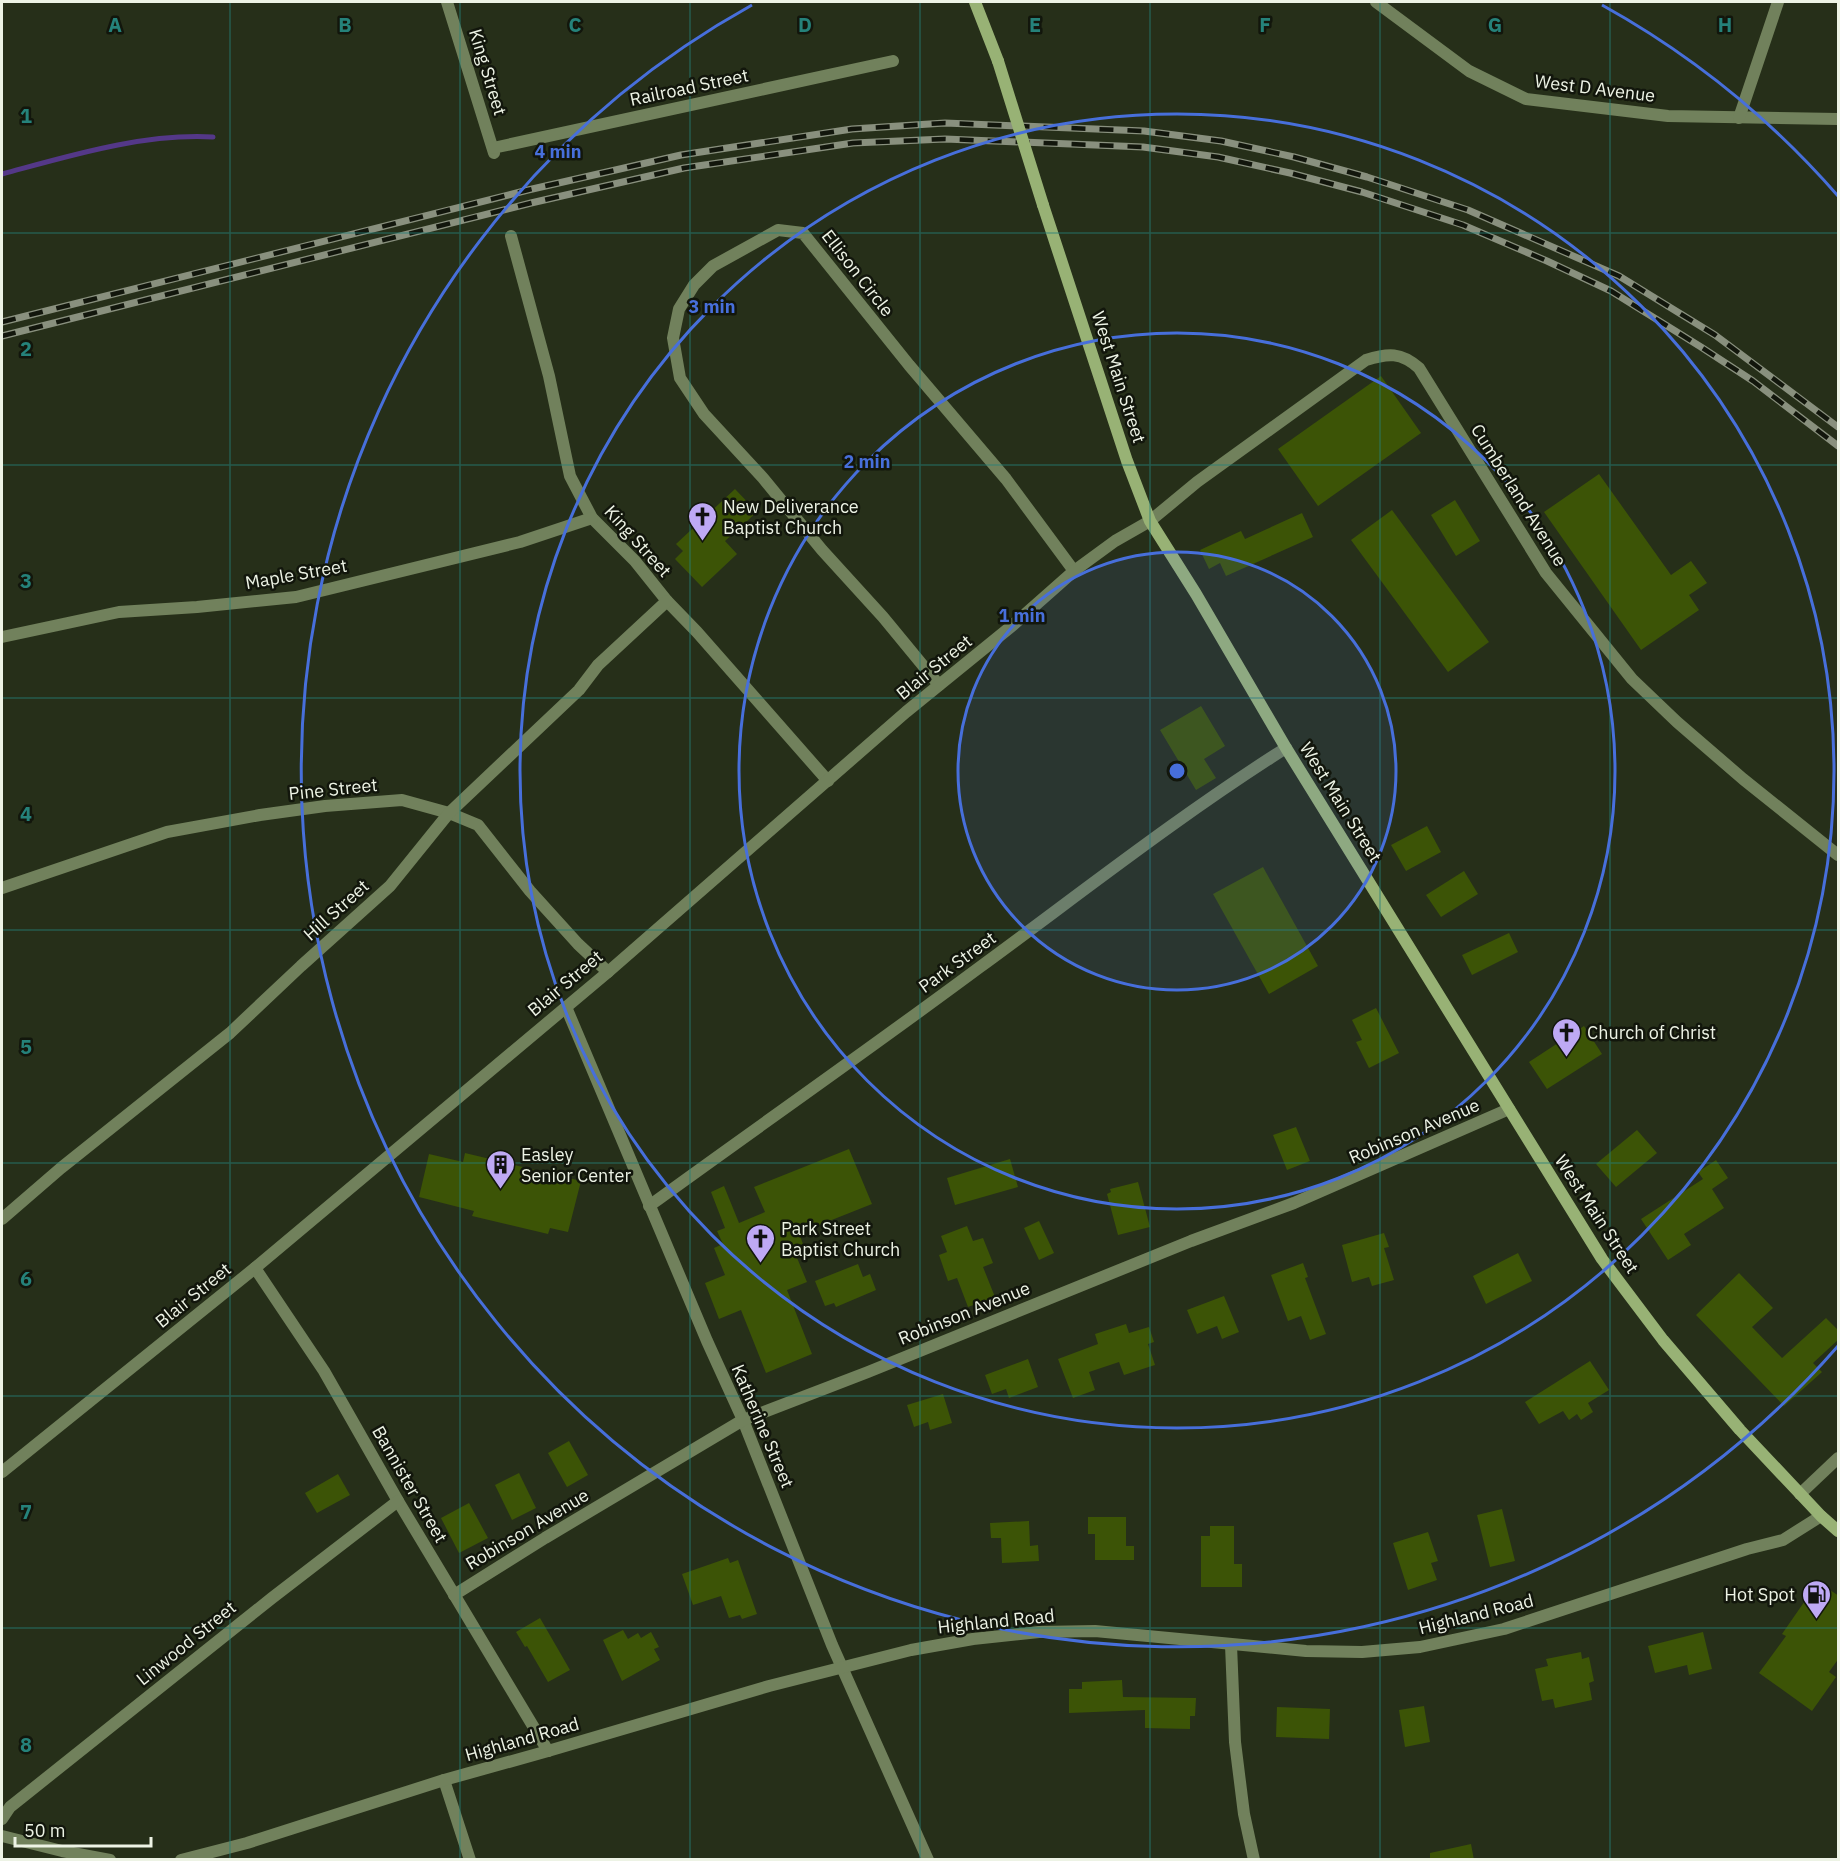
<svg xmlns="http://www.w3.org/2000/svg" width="1840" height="1861" viewBox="0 0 1840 1861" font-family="'IBM Plex Sans',sans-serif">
<rect width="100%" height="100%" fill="#262f19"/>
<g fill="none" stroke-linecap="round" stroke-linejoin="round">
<path stroke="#543888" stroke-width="5" d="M2,174C69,156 143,133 213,137"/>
</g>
<g fill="#3c5406">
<polygon points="1381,376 1421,433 1318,506 1278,449"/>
<polygon points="1599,474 1671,575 1691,561 1707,583 1689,595 1699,610 1641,650 1544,512"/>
<polygon points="735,489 757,512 725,541 737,554 702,587 675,559 683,551 676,544"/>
<polygon points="1455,500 1480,541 1456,556 1431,515"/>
<polygon points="1392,510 1489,642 1448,672 1351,540"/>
<polygon points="1302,513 1313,537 1226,576 1220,563 1209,569 1200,550 1241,531 1245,539"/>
<polygon points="1201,706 1225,746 1204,759 1216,778 1196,790 1160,730"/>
<polygon points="1427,826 1441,852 1406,871 1391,845"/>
<polygon points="1263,867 1318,966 1269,994 1213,894"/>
<polygon points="1464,871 1478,894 1441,917 1426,895"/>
<polygon points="1509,933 1518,952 1472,975 1462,955"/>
<polygon points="1376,1008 1399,1053 1369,1068 1356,1042 1362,1040 1352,1020"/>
<polygon points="1584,1026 1602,1054 1547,1089 1529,1062"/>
<polygon points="1296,1127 1310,1161 1287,1170 1273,1135"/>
<polygon points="1637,1130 1657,1153 1616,1187 1596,1164"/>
<polygon points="849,1149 872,1204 799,1233 803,1244 793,1248 807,1282 787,1290 812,1354 766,1373 741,1310 719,1319 705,1283 725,1275 714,1248 723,1244 717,1231 725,1228 711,1192 724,1186 739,1223 765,1212 754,1187"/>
<polygon points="465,1153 581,1181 568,1232 550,1228 548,1234 472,1216 474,1211 419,1197 429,1154 463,1162"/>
<polygon points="1010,1159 1018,1187 955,1205 947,1178"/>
<polygon points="1716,1160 1728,1178 1712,1189 1724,1208 1684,1234 1691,1245 1668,1260 1641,1219 1703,1179 1698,1172"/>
<polygon points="1138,1182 1150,1227 1118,1235 1107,1194 1111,1192 1110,1189"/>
<polygon points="1039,1221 1054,1253 1039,1260 1024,1228"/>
<polygon points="967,1226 973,1241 983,1238 993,1263 983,1267 995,1297 968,1307 957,1278 948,1281 939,1255 947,1252 941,1236"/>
<polygon points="1384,1233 1389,1247 1384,1248 1394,1280 1372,1286 1369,1277 1352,1282 1342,1245"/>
<polygon points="1518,1253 1532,1281 1486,1304 1473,1276"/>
<polygon points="1303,1263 1308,1277 1305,1278 1326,1334 1310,1340 1301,1316 1288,1321 1271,1275"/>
<polygon points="858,1264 863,1277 870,1274 876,1290 836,1307 834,1303 825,1306 815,1281"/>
<polygon points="1739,1273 1773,1308 1752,1327 1782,1358 1826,1318 1839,1331 1839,1339 1813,1363 1822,1372 1784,1406 1696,1315"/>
<polygon points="1224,1296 1239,1332 1222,1339 1217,1326 1197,1334 1187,1310"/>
<polygon points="1126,1324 1129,1333 1149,1327 1154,1342 1148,1344 1155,1365 1124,1375 1119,1362 1089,1372 1095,1390 1073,1398 1058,1359 1098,1344 1095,1334"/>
<polygon points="1028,1359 1038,1387 1009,1398 1006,1389 992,1394 985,1375"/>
<polygon points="1590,1361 1609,1390 1588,1403 1593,1412 1581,1420 1577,1414 1569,1420 1563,1411 1539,1424 1525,1402"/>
<polygon points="943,1394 952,1423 930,1430 928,1422 914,1427 907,1405"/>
<polygon points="569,1441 588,1475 567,1487 548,1453"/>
<polygon points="519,1473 536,1508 512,1520 495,1485"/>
<polygon points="338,1474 350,1495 317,1513 305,1493"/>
<polygon points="469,1503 488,1538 459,1553 441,1518"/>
<polygon points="1502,1509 1515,1561 1490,1567 1477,1515"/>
<polygon points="1088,1517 1126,1517 1126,1546 1134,1546 1134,1560 1095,1560 1095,1534 1088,1534"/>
<polygon points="1029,1521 1030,1546 1038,1545 1039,1561 1002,1563 1001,1538 991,1538 990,1523"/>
<polygon points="1210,1526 1234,1526 1234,1564 1242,1564 1242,1587 1201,1587 1201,1536 1210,1536"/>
<polygon points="1428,1532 1438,1561 1431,1563 1437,1580 1408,1590 1393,1543"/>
<polygon points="728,1558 730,1563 738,1560 757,1614 742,1619 740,1615 729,1618 721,1596 693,1605 682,1574"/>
<polygon points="1818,1582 1839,1596 1839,1658 1829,1672 1836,1677 1812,1711 1759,1673 1786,1636 1782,1634"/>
<polygon points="540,1618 570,1670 548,1682 527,1646 525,1647 516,1632"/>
<polygon points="623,1630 628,1639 638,1633 641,1638 651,1632 659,1647 654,1649 660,1660 622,1681 603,1640"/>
<polygon points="1703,1632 1712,1669 1689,1675 1687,1665 1655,1673 1648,1646"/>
<polygon points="1581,1652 1582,1659 1589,1657 1594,1681 1589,1683 1592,1700 1555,1708 1553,1699 1542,1701 1535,1669 1548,1666 1546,1659"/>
<polygon points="1122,1680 1123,1697 1196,1698 1195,1716 1190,1716 1190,1729 1145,1728 1145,1710 1069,1713 1069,1689 1082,1689 1082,1682"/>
<polygon points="1424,1706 1430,1742 1405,1747 1399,1710"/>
<polygon points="1277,1707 1330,1709 1329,1739 1276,1737"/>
<polygon points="1471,1844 1474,1860 1430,1860 1430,1853"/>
</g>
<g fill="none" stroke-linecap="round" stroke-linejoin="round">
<g stroke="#71815c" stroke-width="12">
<polyline points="447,2 494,153"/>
<polyline points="1376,2 1469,71 1526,99 1668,116 1838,119"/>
<polyline points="1739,118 1778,2"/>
<polyline points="493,148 893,61"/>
<polyline points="511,236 549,376 570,476 592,518 635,561 667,601 697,632 828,781"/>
<polyline points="2,637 119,612 197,607 296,597 520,542 592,518"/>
<polyline points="939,685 883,617 822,550 763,478 704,414 680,378 673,338 679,309 694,285 713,266 778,230 803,233 909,365 1006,479 1074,571"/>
<polyline points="2,888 167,832 260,815 325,806 402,800 449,813 478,825 530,891 578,944 608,972"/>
<polyline points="566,1007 707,1341 743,1420 832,1645 928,1860"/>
<path d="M649,1206C759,1126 871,1048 980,967C1081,893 1180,815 1286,748"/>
<polyline points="2,1219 61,1168 230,1033 301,966 390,886 449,813 579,690 598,665 667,601"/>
<polyline points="255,1268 324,1371 398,1501 548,1751"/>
<path d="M2,1472L255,1268L608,972L906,712L1013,625L1074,571L1115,541L1150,521L1197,482L1366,360C1388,353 1401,352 1419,368L1546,573L1632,679L1677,722L1743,779L1838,855"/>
<polyline points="1800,1494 1838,1458"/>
<polyline points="454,1595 545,1538 743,1420 868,1372 1191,1241 1294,1203 1509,1109"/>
<polyline points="1231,1645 1235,1742 1244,1814 1254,1860"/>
<polyline points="444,1780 470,1860"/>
<polyline points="2,1819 10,1807 272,1598 398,1501"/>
<polyline points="2,1836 62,1851 110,1860"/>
<polyline points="181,1860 247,1843 444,1780 548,1751 769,1686 911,1650 973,1639 1039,1632 1095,1631 1306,1651 1362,1652 1420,1647 1504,1629 1747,1549 1783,1540 1821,1516"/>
</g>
<g stroke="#98b275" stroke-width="12">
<polyline points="975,2 998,61"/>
<polyline points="1043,205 1127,461 1150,521 1196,594 1286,748 1602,1259 1663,1340 1740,1430 1821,1516 1838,1531"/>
</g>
<defs>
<g id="rail">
<polyline points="2,322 528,190 681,155 852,129 945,123 1144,131 1221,141 1294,157 1367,177 1468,210 1619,276 1715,335 1838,427"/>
<polyline points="2,336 531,203 684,168 853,143 945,139 1143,147 1218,157 1290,173 1362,192 1463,225 1547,261 1611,291 1701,347 1753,381 1838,446"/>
</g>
</defs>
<use href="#rail" stroke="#89907e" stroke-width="7"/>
<use href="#rail" stroke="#12160c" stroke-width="4.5" stroke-dasharray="14" stroke-linecap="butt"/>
<polyline stroke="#98b275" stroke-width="12" points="998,61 1043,205"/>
</g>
<path fill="none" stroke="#25827a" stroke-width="1.5" stroke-opacity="0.55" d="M230,2V1860M460,2V1860M690,2V1860M920,2V1860M1150,2V1860M1380,2V1860M1610,2V1860M2,233H1838M2,465H1838M2,698H1838M2,930H1838M2,1163H1838M2,1396H1838M2,1628H1838"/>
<circle cx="1177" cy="771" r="219" fill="#476fdb" fill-opacity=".12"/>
<g fill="none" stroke="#476fdb" stroke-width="3">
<circle cx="1177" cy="771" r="219"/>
<circle cx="1177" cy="771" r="438"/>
<circle cx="1177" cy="771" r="657"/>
<path d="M1838 1346A876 876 0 1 1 752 5M1602 5A876 876 0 0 1 1838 196"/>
</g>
<defs>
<symbol id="church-pin" viewBox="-11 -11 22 30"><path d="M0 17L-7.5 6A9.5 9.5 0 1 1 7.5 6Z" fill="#bea9f4" stroke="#12160c"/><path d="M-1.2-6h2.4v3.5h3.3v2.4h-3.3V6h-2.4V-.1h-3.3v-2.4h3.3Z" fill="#111"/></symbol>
<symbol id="building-pin" viewBox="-11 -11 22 30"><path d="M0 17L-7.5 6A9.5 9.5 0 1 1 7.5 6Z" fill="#bea9f4" stroke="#12160c"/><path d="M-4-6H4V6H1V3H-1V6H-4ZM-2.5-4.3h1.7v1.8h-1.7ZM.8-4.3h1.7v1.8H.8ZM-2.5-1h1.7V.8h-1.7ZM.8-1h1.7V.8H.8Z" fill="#111"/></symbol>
<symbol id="fuel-pin" viewBox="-11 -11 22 30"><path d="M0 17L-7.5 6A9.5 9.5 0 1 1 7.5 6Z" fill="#bea9f4" stroke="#12160c"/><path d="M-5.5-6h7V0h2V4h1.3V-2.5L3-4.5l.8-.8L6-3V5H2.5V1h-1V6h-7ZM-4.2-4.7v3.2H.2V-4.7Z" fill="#111"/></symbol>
</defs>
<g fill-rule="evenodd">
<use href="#church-pin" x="686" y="500" width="33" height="45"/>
<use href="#church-pin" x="1550" y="1016" width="33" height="45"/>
<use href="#building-pin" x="484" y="1148" width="33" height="45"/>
<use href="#church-pin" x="744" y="1222" width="33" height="45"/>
<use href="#fuel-pin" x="1800" y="1578" width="33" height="45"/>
</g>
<g text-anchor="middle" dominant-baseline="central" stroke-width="5" stroke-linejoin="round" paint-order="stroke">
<g font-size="18" fill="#edf3e5" stroke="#12160c">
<text transform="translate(488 72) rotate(73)">King Street</text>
<text transform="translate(689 87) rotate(-12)">Railroad Street</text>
<text transform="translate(1595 88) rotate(7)">West D Avenue</text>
<text transform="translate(858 273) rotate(52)">Ellison Circle</text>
<text transform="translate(1119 377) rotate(72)">West Main Street</text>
<text transform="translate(1519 495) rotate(58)">Cumberland Avenue</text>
<text transform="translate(638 541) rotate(48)">King Street</text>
<text transform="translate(296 574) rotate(-10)">Maple Street</text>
<text transform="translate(934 667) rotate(-39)">Blair Street</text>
<text transform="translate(333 789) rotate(-6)">Pine Street</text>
<text transform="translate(1341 802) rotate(58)">West Main Street</text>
<text transform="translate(336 910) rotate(-42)">Hill Street</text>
<text transform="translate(957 962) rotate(-36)">Park Street</text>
<text transform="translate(565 983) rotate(-40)">Blair Street</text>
<text transform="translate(1414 1131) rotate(-23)">Robinson Avenue</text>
<text transform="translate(1597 1214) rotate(57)">West Main Street</text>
<text transform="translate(193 1295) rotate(-39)">Blair Street</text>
<text transform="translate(964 1313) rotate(-22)">Robinson Avenue</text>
<text transform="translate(763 1426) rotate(67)">Katherine Street</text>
<text transform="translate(410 1484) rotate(60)">Bannister Street</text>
<text transform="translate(527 1529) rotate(-31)">Robinson Avenue</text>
<text transform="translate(1476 1614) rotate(-14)">Highland Road</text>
<text transform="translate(996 1621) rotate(-6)">Highland Road</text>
<text transform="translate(186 1643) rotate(-39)">Linwood Street</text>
<text transform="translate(522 1739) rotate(-16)">Highland Road</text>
</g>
<g font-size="18" fill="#edf3e5" stroke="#12160c" text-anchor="start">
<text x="723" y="506">New Deliverance<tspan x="723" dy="21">Baptist Church</tspan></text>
<text x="1587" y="1032">Church of Christ</text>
<text x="521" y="1154">Easley<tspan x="521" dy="21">Senior Center</tspan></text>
<text x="781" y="1228">Park Street<tspan x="781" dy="21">Baptist Church</tspan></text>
<text x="1795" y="1594" text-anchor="end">Hot Spot</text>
</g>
</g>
<g font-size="20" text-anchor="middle" font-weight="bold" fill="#25827a" stroke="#12160c" stroke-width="5" stroke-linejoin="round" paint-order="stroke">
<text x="115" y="32">A</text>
<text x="345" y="32">B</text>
<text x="575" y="32">C</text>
<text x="805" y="32">D</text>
<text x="1035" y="32">E</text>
<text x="1265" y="32">F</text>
<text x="1495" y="32">G</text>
<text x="1725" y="32">H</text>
<text x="26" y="123">1</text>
<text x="26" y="356">2</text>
<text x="26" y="588">3</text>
<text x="26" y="821">4</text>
<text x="26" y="1054">5</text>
<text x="26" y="1286">6</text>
<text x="26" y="1519">7</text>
<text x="26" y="1752">8</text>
</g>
<circle cx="1177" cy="771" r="9" fill="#476fdb" stroke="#12160c" stroke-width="3"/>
<g font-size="18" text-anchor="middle" font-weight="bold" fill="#476fdb" stroke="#12160c" stroke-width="5" stroke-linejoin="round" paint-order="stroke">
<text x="558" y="158">4 min</text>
<text x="712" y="313">3 min</text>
<text x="867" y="468">2 min</text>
<text x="1022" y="622">1 min</text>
</g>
<rect width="1840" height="1861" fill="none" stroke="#edf3e5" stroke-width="6"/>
<path d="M15 1837v9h136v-9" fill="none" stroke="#edf3e5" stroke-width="3"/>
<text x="24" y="1837" font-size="18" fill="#edf3e5" stroke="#12160c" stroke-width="4.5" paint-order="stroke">50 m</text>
</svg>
